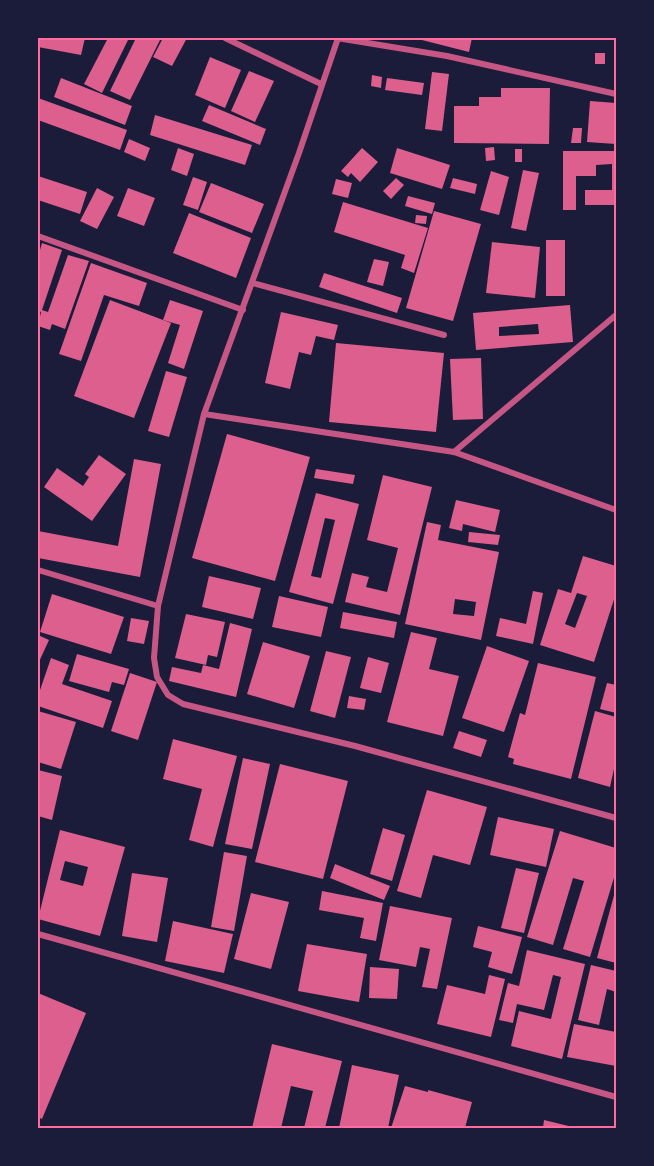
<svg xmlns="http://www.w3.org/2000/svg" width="654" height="1166" viewBox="0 0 654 1166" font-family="'IBM Plex Sans',sans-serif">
<rect width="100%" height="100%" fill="#1b1b3a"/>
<g fill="#dd5f8e" fill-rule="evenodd">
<polygon points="38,38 85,38 81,55 38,47"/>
<polygon points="108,38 129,38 102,93 84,84"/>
<polygon points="136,38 161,38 130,100 110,91"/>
<polygon points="163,38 187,38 172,66 153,57"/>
<polygon points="414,38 472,38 469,52"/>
<rect x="595" y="53" width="10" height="11"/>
<polygon points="210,57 241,70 225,108 195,95"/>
<polygon points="249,71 274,81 255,122 231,111"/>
<polygon points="432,72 449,74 442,131 425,129"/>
<polygon points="372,75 382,77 381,88 371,86"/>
<polygon points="61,78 132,106 125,125 54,97"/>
<polygon points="387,78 424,83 422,95 385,90"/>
<polygon points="501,88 550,88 549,144 454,143 454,106 479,106 479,97 501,97"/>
<polygon points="38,98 127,130 120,150 38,120"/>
<polygon points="590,101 616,103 616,144 587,142"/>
<polygon points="209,105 266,129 260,145 202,121"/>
<polygon points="155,115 252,145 245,165 150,135"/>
<polygon points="573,128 582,128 581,143 571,143"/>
<polygon points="129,139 150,148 145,161 124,152"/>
<polygon points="494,147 495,160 486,161 485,148"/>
<polygon points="178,148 194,154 187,176 171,170"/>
<polygon points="362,148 378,162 360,182 351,173 348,177 341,171"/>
<polygon points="397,148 450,165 442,189 390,173"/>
<rect x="515" y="149" width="7" height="13"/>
<polygon points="563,151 616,151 616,205 585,205 585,190 612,190 612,164 596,165 596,176 576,176 576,210 563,210"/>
<polygon points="523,170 539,173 526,231 511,228"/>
<polygon points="491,171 509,177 499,215 480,210"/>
<polygon points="38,176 87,192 80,214 38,200"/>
<polygon points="193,177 207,182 198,210 183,205"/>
<polygon points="396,178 404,185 391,199 383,191"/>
<polygon points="453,178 477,184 475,194 450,188"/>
<polygon points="336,179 352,183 348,198 332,194"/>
<polygon points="211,183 264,204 252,233 199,212"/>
<polygon points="97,188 114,197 97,229 80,221"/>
<polygon points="128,188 155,198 144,226 117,216"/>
<polygon points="408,196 435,203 432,214 405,206"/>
<polygon points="343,202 428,228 414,273 401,268 405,255 334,232"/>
<polygon points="434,211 481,224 453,321 406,308"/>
<polygon points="189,213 251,238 236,278 173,253"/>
<polygon points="416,215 427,216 426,224 415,223"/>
<rect x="546" y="240" width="19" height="56"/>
<polygon points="492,242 540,247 535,298 486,293"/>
<polygon points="42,243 62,250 42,310 48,312 68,255 89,261 65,329 52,324 50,330 38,326 41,312 38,311 38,257"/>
<polygon points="374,259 389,262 383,286 367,282"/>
<polygon points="91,263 147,283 139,306 104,295 81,361 59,354"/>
<polygon points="324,273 402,298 397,313 319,287"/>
<polygon points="110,300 171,323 134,418 74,396"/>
<polygon points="170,300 203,311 184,369 168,363 180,325 163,320"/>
<path d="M570,305L573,342L476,350L473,313ZM538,324L539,334L499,336V327Z"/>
<polygon points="281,312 338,325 334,340 316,336 311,355 299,352 290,389 265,383"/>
<polygon points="336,343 444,353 436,432 329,422"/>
<polygon points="481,358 483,419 453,420 450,359"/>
<polygon points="166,371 187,377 169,437 148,431"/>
<polygon points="227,434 310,457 275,581 192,558"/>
<polygon points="99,455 126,474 92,521 44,487 57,468 83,486 89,477 85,474"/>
<polygon points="134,459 161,464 140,577 38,558 38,531 118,546"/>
<polygon points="316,469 355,475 353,484 314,478"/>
<polygon points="383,475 432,487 400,615 345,602 352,573 369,577 366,587 387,592 398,548 367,540"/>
<path d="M316,493L359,504L333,604L289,592ZM325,518L335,520L321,578L311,576Z"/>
<polygon points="456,500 500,510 495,532 463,524 462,531 449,528"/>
<path d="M427,522L441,525L438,540L499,552L481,640L405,624ZM455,599L476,602L474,616L453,614Z"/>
<polygon points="469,532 500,535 498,545 468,542"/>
<path d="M583,556L616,566V593L594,662L540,645L558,589L571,593ZM577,593L587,596L575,628L565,624Z"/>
<polygon points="209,576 261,588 253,619 202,607"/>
<polygon points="533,591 543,593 533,644 496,636 500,618 526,624"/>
<polygon points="52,594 124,617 111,654 40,632"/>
<polygon points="279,596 328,607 321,637 272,627"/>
<polygon points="343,612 397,622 394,638 340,628"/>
<polygon points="186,614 225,622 217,657 208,655 206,665 175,658"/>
<polygon points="131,618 149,621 144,644 127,641"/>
<polygon points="230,623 252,629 236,697 169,681 172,667 201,673 203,665 219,669"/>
<polygon points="411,632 437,638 429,669 459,676 443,736 387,722"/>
<polygon points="38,635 49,640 38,664"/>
<polygon points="263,642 310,656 294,708 247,694"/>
<polygon points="487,646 529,661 504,732 462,718"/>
<polygon points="326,651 351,657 335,718 310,711"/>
<polygon points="77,654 129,669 124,685 112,682 109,692 69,681"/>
<polygon points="368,657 389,663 381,693 360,688"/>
<polygon points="51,658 69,665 62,684 112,701 103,728 38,706 38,696"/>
<polygon points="538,663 596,677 571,779 513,764 514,759 508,757 520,713 525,715"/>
<polygon points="130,673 157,682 138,740 111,731"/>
<polygon points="607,683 616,685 616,713 600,709"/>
<polygon points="349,696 366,699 364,710 347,708"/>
<polygon points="38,711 76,722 61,769 38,762"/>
<polygon points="595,711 616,717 616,760 610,787 578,778"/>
<polygon points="459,731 487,740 481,757 453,748"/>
<polygon points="173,739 237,756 213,847 189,840 202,789 163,779"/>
<polygon points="243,758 270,764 252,849 225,844"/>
<polygon points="280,764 348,781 323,879 255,862"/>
<polygon points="38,770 62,776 52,820 38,816 38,798 40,795 38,794"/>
<polygon points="427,790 487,807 470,865 433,855 421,898 397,891"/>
<polygon points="498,817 554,829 546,867 490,855"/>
<polygon points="383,828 405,835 392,881 370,874"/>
<path d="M60,830L125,847L100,936L38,919ZM65,861L88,867L83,886L60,880Z"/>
<polygon points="560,831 616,848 616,871 590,957 563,949 584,881 573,878 553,945 527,937"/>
<polygon points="224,852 247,856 234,931 211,927"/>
<polygon points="335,864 390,886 384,900 330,878"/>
<polygon points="516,868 539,873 524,933 501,928"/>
<polygon points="132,873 168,878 157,942 122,936"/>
<polygon points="616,888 616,963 597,958"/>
<polygon points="322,891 383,903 376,941 360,938 364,918 319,910"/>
<polygon points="251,893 289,902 271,969 234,959"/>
<polygon points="390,906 452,918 437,989 422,987 430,949 420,947 416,967 379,960"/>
<polygon points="173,921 233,934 224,973 165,961"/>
<polygon points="478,926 522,937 512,974 488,967 492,952 473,947"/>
<polygon points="307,944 367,954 359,1002 298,991"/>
<polygon points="527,950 585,964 562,1059 511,1046 519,1011 551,1019 561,977 553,975 544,1010 517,1004 513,1023 499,1020 508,983 519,986"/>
<polygon points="591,965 616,971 616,992 607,989 599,1025 578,1020"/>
<polygon points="370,967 399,969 397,999 369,998"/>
<polygon points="489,975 505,979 491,1037 437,1024 447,985 485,994"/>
<polygon points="38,993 86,1013 42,1119 38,1117"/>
<polygon points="574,1024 616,1032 616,1066 567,1057"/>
<polygon points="272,1044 342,1061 325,1128 304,1128 313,1091 291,1086 281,1128 252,1128"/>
<polygon points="352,1065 399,1075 388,1128 367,1126 366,1128 339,1128"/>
<polygon points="405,1086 428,1092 428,1090 472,1102 465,1128 391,1128"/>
<polygon points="544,1120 577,1128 536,1128 537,1126 543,1128"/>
</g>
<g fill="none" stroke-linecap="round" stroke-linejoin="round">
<g stroke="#c65784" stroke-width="6">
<polyline points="225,38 321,84"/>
<polyline points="337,38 447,56 616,94"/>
<polyline points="338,38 299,153 204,414 158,606 154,658 157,677 168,695 183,704 355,746 616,818"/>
<polyline points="38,236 243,310"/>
<polyline points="253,283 444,335"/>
<polyline points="204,414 454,452 616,510"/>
<polyline points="454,452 616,315"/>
<polyline points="38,570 158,606"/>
<polyline points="38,934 616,1097"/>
</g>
</g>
<rect width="654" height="1166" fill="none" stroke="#1b1b3a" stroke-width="78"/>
<rect x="39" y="39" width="576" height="1088" fill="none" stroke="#ff6b9d" stroke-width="2"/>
</svg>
